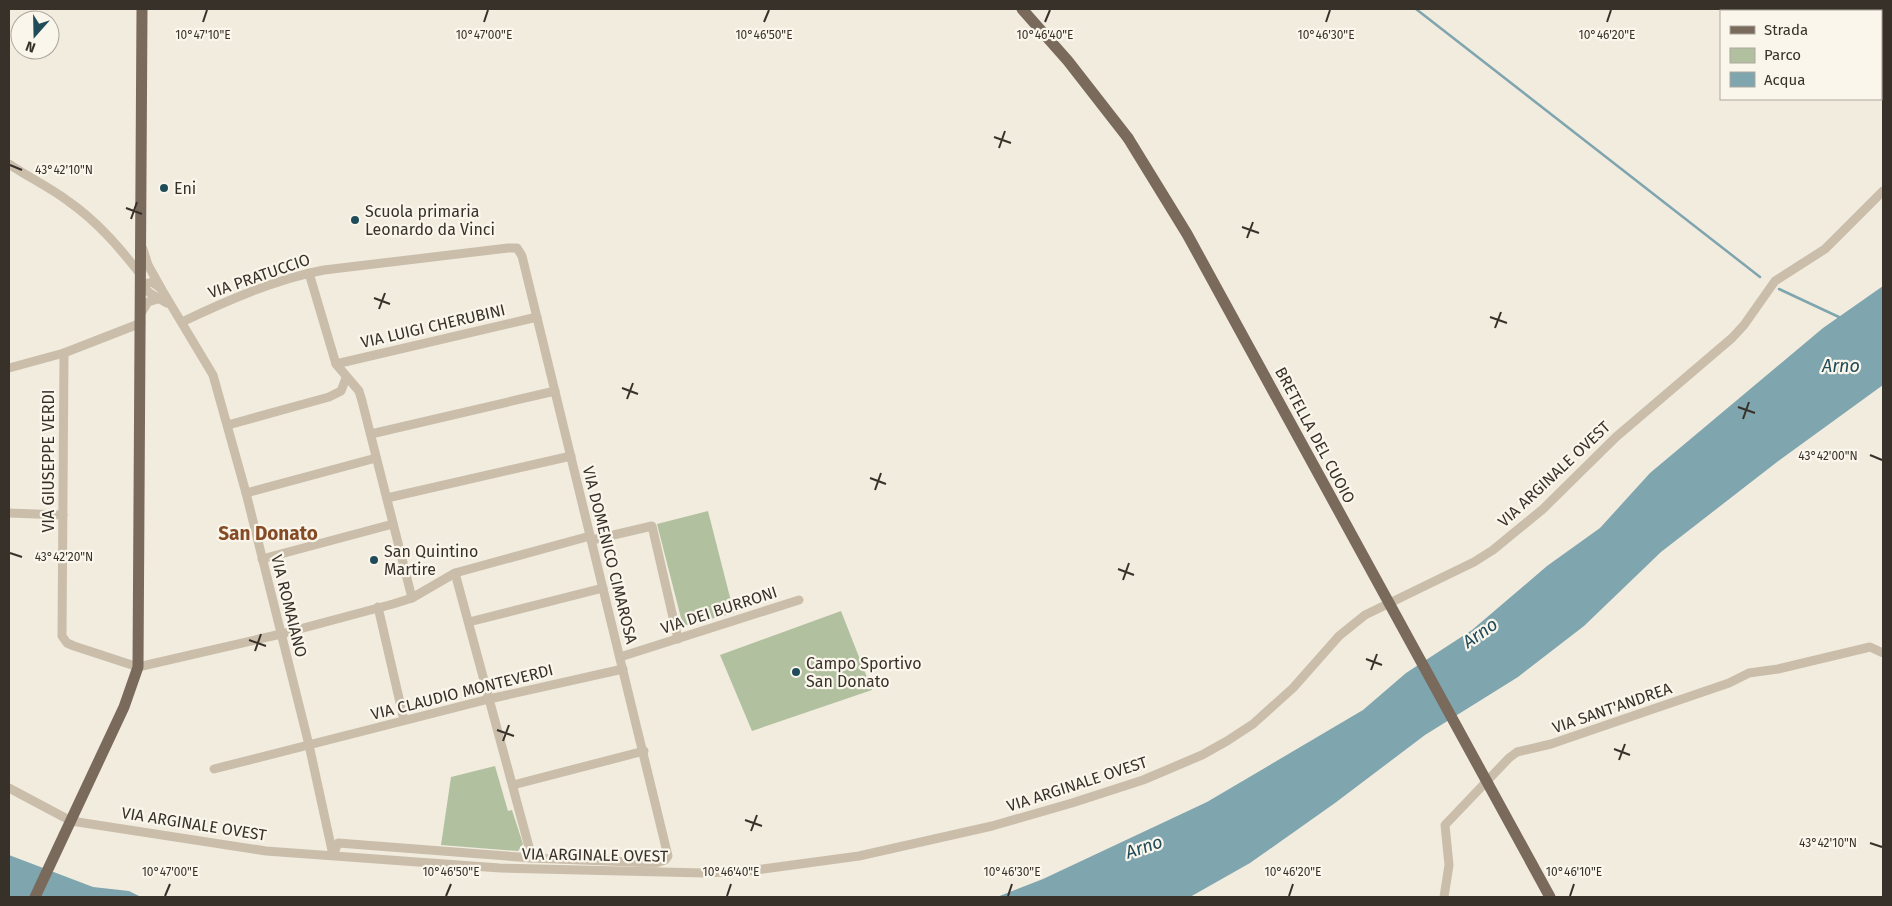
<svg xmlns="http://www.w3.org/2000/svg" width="1892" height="906" viewBox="0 0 1892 906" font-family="'Fira Sans',sans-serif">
<rect width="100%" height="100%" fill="#f2ecdf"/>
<g fill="#b1c19f">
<polygon points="708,511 734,613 683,626 657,524"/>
<polygon points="841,611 872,690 752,731 720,655"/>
<polygon points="495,766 508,811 512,810 523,844 518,851 441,845 451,777"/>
</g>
<g fill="#7fa5af">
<polygon points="1883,286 1883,385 1777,462 1661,552 1584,626 1518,677 1425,735 1335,803 1250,863 1190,897 997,897 1043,879 1207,802 1363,710 1406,673 1472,630 1547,566 1600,528 1650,473 1823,328"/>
<polygon points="9,855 93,887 129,891 141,897 9,897"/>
</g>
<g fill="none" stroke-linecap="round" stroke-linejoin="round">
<g stroke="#7fa5af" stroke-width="2.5">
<polyline points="1416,9 1760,277"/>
<polyline points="1779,289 1841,318"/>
</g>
<g stroke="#cabeab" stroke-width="9">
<path d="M9,164C28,177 49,187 68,201C98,222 119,247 141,275"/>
<polyline points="143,249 148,265 162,290 213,375 246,493 309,745 333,855"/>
<polyline points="309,273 336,364 359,391 362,401 412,598"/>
<polyline points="160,288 152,282 141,285 151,294 167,303"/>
<polyline points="140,315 148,302 161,298"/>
<path d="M182,322C226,301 276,279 324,270L508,248H517L522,256L668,856L665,860L656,863L532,858L338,843L333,855"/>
<polyline points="64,353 62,636 67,643 74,646 138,667 281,634 393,604 412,598 455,573 590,536"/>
<polyline points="336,364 537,317"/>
<polyline points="9,368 64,353 141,323"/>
<polyline points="228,425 329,397 341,391 346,378"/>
<polyline points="371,434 555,391"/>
<polyline points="246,493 376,458"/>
<polyline points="387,498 571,456"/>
<polyline points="9,513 63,515"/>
<polyline points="592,540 652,526 678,639"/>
<polyline points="262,559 393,524"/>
<polyline points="455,573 532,858"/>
<polyline points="378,607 404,720"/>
<polyline points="469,622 603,588"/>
<polyline points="620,657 799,600"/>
<polyline points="214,769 489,699 623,669"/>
<polyline points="513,785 644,751"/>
<polyline points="9,788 71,821 266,851 500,868 704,873 748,871 859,856 992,826 1072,803 1143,780 1202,755 1227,741 1253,724 1293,688 1339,636 1365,615 1474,562 1493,550 1543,509 1616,437 1732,338 1744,325 1775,281 1825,249 1883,191"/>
<polyline points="1444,897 1449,865 1445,825 1509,758 1517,752 1551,744 1729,683 1749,673 1778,669 1870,647 1883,653"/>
</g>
<g stroke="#7a6a5c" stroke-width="11">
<polyline points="1022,9 1068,61 1128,138"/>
<polyline points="35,897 124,707 138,667 142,9"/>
</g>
<polyline stroke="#7a6a5c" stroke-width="11" points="1128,138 1187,234 1550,897"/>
</g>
<path fill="none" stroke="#38312a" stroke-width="2" d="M203,22L207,10M484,22L488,10M764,22L769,10M1045,22L1050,10M1326,22L1330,10M1607,22L1611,10M994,137L1011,143M999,148L1005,131M10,165L22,170M126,208L142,214M131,219L137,202M1242,227L1259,233M1247,238L1253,222M374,298L390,304M379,309L385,293M1490,317L1507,323M1495,328L1501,312M622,388L638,394M627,399L633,383M1738,407L1755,413M1743,419L1749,402M1870,455L1882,460M870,478L886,484M875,490L881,473M10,553L22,557M1118,569L1134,575M1123,580L1129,563M249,640L266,646M255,651L261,634M1366,659L1382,665M1371,670L1377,654M497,730L514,736M503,741L509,725M1614,749L1630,755M1619,760L1625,744M745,820L762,826M751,831L757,815M1870,843L1882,847M165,896L170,884M446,896L451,884M727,896L731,884M1008,896L1012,884M1289,896L1293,884M1570,896L1574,884"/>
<g fill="#204c59" stroke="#faf6ec" stroke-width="2">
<circle cx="164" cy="188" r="5"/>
<circle cx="355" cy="220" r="5"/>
<circle cx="374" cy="560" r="5"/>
<circle cx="796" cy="672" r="5"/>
</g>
<g text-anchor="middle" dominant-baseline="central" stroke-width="4.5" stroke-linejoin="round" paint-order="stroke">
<g font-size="16" fill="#38312a" stroke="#faf6ec" text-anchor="start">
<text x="174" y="188">Eni</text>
<text x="365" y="211">Scuola primaria<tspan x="365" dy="18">Leonardo da Vinci</tspan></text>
<text x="384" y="551">San Quintino<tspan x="384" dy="18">Martire</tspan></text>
<text x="806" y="663">Campo Sportivo<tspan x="806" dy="18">San Donato</tspan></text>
</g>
<g font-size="16" fill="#38312a" stroke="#faf6ec">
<text transform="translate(259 276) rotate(-19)">VIA PRATUCCIO</text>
<text transform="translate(433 326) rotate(-13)">VIA LUIGI CHERUBINI</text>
<text transform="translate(1315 435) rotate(62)">BRETELLA DEL CUOIO</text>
<text transform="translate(48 461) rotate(-90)">VIA GIUSEPPE VERDI</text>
<text transform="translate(1554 474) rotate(-43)">VIA ARGINALE OVEST</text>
<text transform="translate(610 555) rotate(76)">VIA DOMENICO CIMAROSA</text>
<text transform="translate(289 606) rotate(76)">VIA ROMAIANO</text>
<text transform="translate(719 610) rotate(-18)">VIA DEI BURRONI</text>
<text transform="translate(462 692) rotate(-14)">VIA CLAUDIO MONTEVERDI</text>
<text transform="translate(1612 708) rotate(-19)">VIA SANT'ANDREA</text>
<text transform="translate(1077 784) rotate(-18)">VIA ARGINALE OVEST</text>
<text transform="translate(194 824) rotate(9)">VIA ARGINALE OVEST</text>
<text transform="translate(595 855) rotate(1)">VIA ARGINALE OVEST</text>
</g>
<g font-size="18" font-style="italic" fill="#204c59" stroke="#faf6ec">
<text x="1841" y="366">Arno</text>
<text transform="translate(1480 633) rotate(-35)">Arno</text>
<text transform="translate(1144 847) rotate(-19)">Arno</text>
</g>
<g font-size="19" font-weight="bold" fill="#854b25" stroke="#faf6ec">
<text x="268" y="533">San Donato</text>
</g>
</g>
<g font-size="12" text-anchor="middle" fill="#38312a" stroke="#faf6ec" stroke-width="4.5" stroke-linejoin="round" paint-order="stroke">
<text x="203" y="39">10°47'10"E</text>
<text x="484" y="39">10°47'00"E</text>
<text x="764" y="39">10°46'50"E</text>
<text x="1045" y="39">10°46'40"E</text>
<text x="1326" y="39">10°46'30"E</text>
<text x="1607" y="39">10°46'20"E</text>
<text x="64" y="174">43°42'10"N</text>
<text x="1828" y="460">43°42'00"N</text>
<text x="64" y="561">43°42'20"N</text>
<text x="1828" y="847">43°42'10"N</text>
<text x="170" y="876">10°47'00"E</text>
<text x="451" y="876">10°46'50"E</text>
<text x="731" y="876">10°46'40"E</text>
<text x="1012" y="876">10°46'30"E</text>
<text x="1293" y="876">10°46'20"E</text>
<text x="1574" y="876">10°46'10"E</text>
</g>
<rect width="1892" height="906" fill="none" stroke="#38312a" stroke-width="20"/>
<rect x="1720" y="10" width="162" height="90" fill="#faf6ec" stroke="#aca79e"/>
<rect x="1730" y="26" width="25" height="8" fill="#7a6a5c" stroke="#aca79e"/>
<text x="1764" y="35" font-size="15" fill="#38312a">Strada</text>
<rect x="1730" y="48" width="25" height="15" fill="#b1c19f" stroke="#aca79e"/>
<text x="1764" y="60" font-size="15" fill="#38312a">Parco</text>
<rect x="1730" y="72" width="25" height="15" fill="#7fa5af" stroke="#aca79e"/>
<text x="1764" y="85" font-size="15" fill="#38312a">Acqua</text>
<g transform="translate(35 35) rotate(200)"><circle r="24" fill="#faf6ec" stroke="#aca79e"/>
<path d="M0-4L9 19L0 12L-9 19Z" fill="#204c59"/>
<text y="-8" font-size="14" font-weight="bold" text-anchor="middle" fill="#38312a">N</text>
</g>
</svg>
